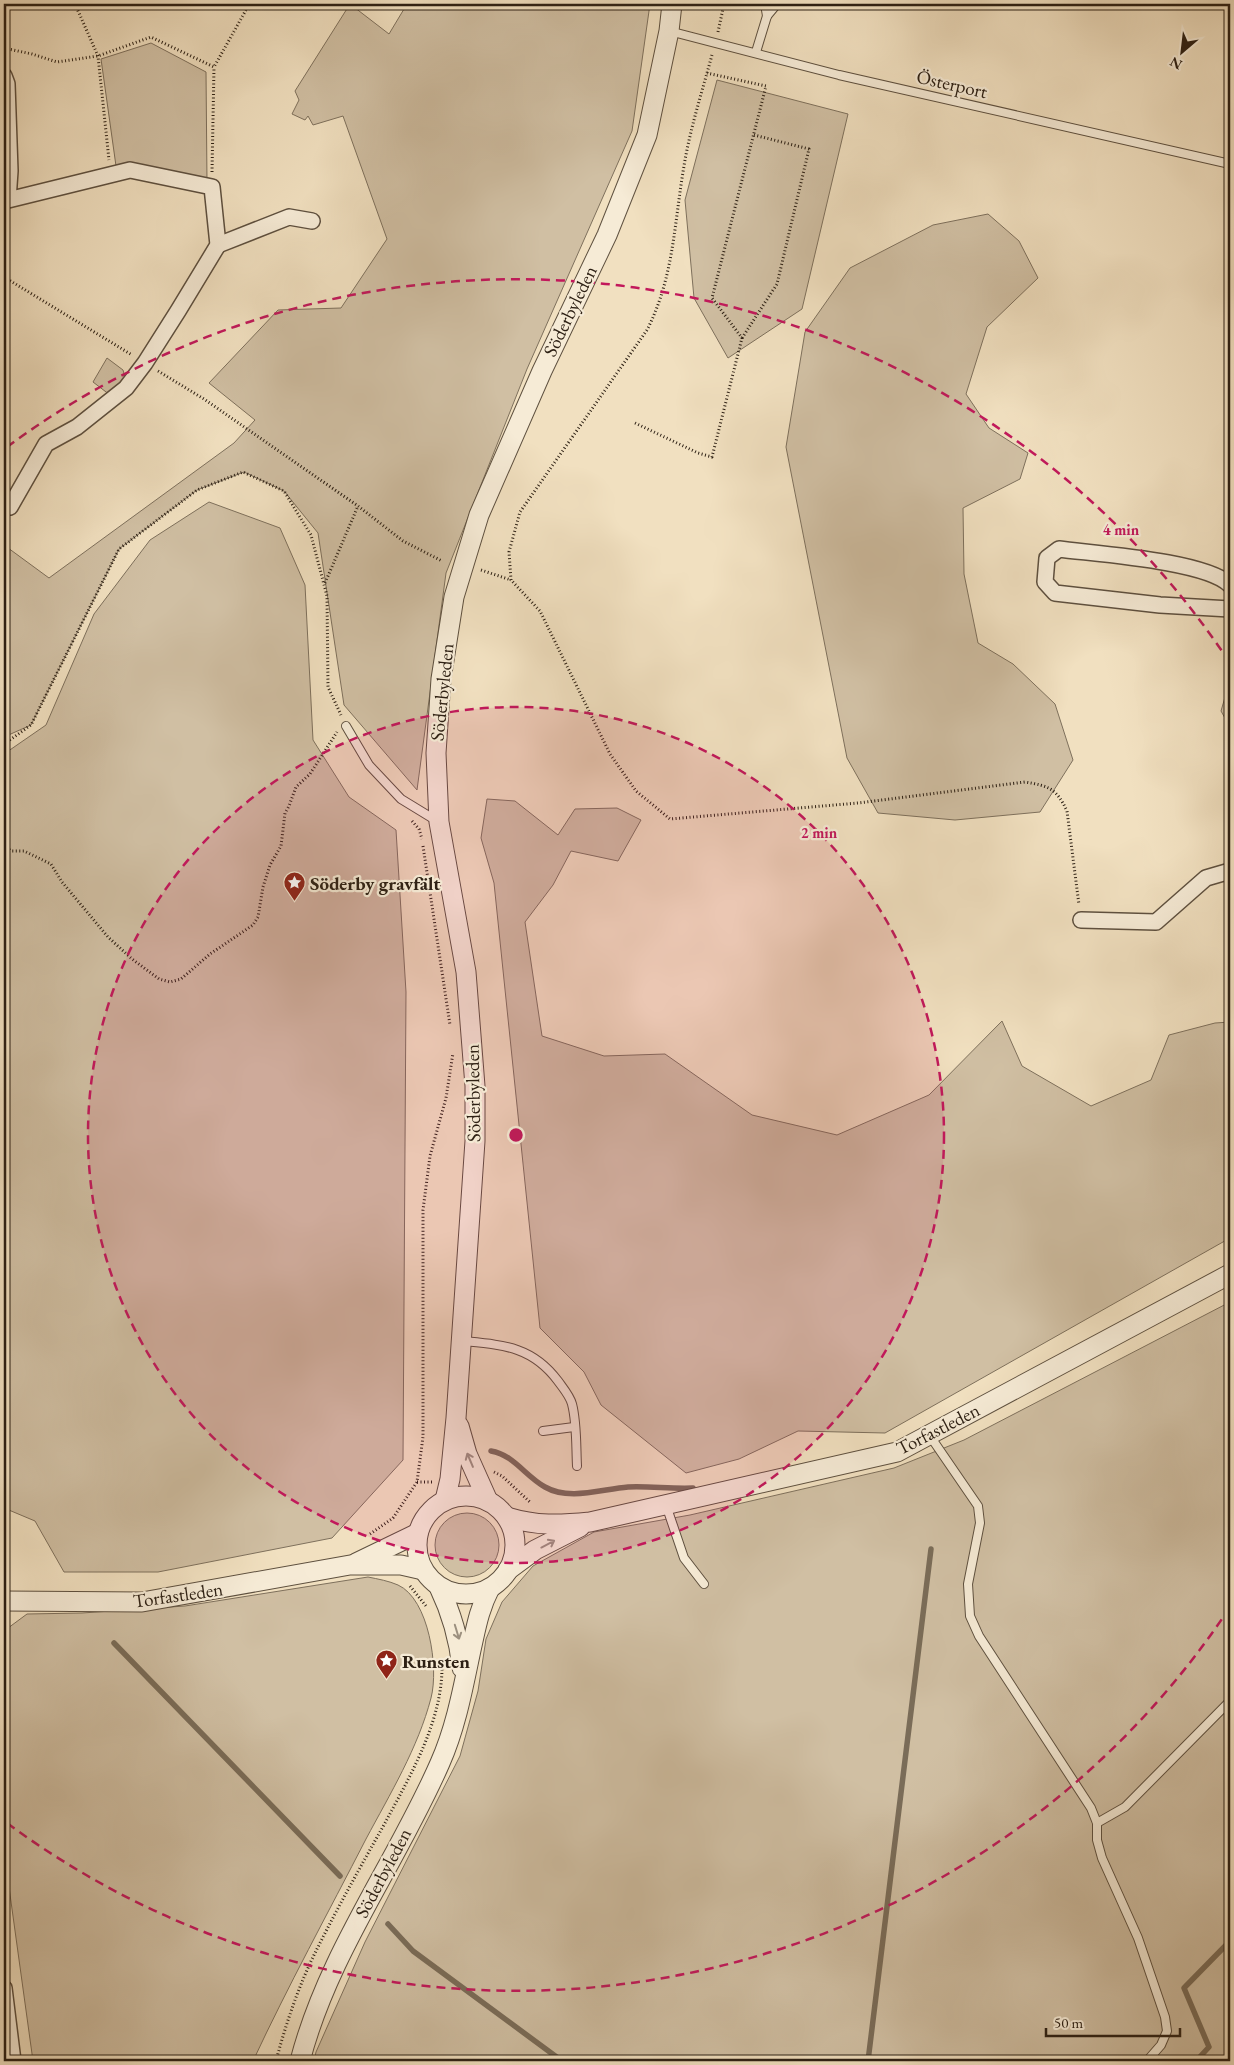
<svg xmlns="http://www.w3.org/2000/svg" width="1234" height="2065" viewBox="0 0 1234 2065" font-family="'EB Garamond',serif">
<rect width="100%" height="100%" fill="#f1e0c0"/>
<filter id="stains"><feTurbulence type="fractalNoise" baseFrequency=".004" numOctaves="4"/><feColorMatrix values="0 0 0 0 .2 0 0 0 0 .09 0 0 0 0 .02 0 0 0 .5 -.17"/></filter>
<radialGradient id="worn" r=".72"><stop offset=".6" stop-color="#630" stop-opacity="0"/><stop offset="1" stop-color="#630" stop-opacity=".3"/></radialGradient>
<g fill="#d0bfa3" stroke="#7e705c">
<polygon points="350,4 389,34 407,4 650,4 632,131 527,369 446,573 417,790 344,705 318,533 284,491 244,472 197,490 119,549 31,725 4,737 4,545 49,578 234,443 255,420 209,383 278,310 341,308 387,239 343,116 313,125 308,116 305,120 292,114 299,100 295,91"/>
<polygon points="151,43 206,72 207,182 116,166 101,59"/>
<polygon points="717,80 848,114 802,309 728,358 694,298 685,200"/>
<polygon points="988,214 1019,241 1038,278 987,327 966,394 989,428 1028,453 1020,479 963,508 964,574 978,643 1013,664 1055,704 1073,760 1040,812 955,820 878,813 847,758 786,447 805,332 850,268 933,225"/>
<polygon points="107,358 123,370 126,381 110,395 93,382"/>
<polygon points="209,502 280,528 305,585 313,740 349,797 396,830 406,992 403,1460 332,1538 158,1572 64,1572 35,1521 4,1508 4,754 46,725 94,614 150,540"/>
<polygon points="1230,680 1230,727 1221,711"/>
<polygon points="487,799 515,801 558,835 575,809 617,808 641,820 618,861 571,851 553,885 525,922 542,1036 604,1056 665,1054 752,1115 837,1135 929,1095 1002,1021 1022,1066 1091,1106 1151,1080 1169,1035 1215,1023 1230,1022 1230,1238 885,1433 798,1431 739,1459 686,1473 601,1405 584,1372 540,1328 494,883 481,838"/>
<polygon points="1230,1302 1230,2061 314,2061 316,2052 365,1942 460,1756 478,1691 486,1639 502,1602 533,1566 594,1532 690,1515 894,1468 964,1440"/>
<circle cx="467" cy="1545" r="32"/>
<path d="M368,1577C378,1579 389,1581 398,1585C429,1599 439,1668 431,1698C418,1748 390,1794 366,1839C328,1913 288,1986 253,2061H33L4,1851V1631L27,1614L82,1613L185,1606Z"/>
</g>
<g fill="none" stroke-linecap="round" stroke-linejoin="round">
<g stroke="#7a6c58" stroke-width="5.5">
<path d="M491,1451C514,1455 525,1476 545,1487C569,1501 602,1489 628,1487C650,1486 671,1489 693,1488"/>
<polyline points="114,1643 340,1876"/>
<polyline points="388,1924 413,1951 562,2061"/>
<polyline points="868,2061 931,1549"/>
<polyline points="1196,2061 1209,2047 1184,1988 1230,1941"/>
</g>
<defs>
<g id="service">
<polyline points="765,4 767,16"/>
<polyline points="669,31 839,75 1230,164"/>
<polyline points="756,52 767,16 777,4"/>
<polyline points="346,726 369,765 401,799 437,821"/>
<path d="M462,1341C503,1345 532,1346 558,1381C563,1388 570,1396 572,1404C577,1423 576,1447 577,1466"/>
<polyline points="543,1431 574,1427"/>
<polyline points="930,1436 978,1506 980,1523 968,1584 970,1616 979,1636 1091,1808 1097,1823 1097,1840 1102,1858 1138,1938 1165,2017 1167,2031 1161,2045 1147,2061"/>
<polyline points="666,1505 684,1558 704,1584"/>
<polyline points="1097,1823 1125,1807 1230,1701"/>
</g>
<g id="minor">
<polyline points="4,76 7,84 10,171 8,200 130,170 212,187 218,245 178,311 145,363 126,388 77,427 46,444 10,507"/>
<polyline points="218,245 289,217 312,221"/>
<path d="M1230,585C1206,561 1097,554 1059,549L1047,558L1045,582L1055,593L1160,605L1230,609"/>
<polyline points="1081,920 1156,922 1206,878 1230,871"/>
<polyline points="4,1988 13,2061"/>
</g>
<g id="tertiary">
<polyline points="459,1426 467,1454 488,1501"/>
<circle cx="466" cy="1545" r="49"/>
<polyline points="445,1500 450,1479 456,1418 475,1141 475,1086 466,972 439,822 436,753 441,679 454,597 479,515 542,371 607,235 647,135 669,31 672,4"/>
<path d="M507,1517C537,1526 559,1525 590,1522L897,1452L1230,1274"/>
<polyline points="356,1563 418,1533"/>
<polyline points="508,1570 535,1550 580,1527"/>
<path d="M439,1587C452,1614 459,1639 462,1668"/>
<polyline points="4,1601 142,1602 350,1565 401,1565 423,1570"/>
<path d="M300,2061C328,1953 396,1864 440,1763C456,1727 463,1688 471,1650C476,1628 479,1609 490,1588"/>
</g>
</defs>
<use href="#service" stroke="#5e503f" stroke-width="10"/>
<use href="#minor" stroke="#5e503f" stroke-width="18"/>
<use href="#tertiary" stroke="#5e503f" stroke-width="21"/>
<g stroke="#2d2014" stroke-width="3" stroke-dasharray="1 2.5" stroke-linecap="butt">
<polyline points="75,4 98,56 109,160"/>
<polyline points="718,32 724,4"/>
<polyline points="4,48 32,54 57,62 98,56 151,37 214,67 246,10 260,4"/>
<path d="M712,55C702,92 690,129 684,166C674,224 674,277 647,330L520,512L509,552L511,580L540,611L610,754L636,791L670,819L858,803L1025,782C1049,786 1056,788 1067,811L1079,905"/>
<polyline points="212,172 214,67"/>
<polyline points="4,277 132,355"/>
<polyline points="742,338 777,284 809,149 754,135"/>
<polyline points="158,371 204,399 358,506 403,541 442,561"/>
<polyline points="635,423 698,453 712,457 742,338 712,298 766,86 707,73"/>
<polyline points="481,570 511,580"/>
<polyline points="325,583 358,506"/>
<polyline points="4,744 31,725 119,549 197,490 243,472 284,491 311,535 327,596 328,687 341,715"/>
<polyline points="412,821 419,829 422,839"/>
<polyline points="4,845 11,851 24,851 51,864 62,882 108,937 132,959 159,979 170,982 181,979 210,954 253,925 258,917 263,887 270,865 281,846 285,813 289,806 296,787 310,774 337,732"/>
<polyline points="423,846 450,1025"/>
<polyline points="494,1472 502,1476 531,1503"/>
<polyline points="417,1482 432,1482"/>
<polyline points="370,1534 393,1518 417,1482 423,1437 423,1210 430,1156 446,1098 453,1053"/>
<polyline points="410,1586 426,1606"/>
<path d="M276,2061C286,2023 300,1982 318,1947C339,1905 362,1864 385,1823C410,1776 442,1722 442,1667"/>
</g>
<use href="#service" stroke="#f6ebd6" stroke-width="8"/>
<use href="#minor" stroke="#f6ebd6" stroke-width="15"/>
<use href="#tertiary" stroke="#f6ebd6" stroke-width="19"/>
</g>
<defs><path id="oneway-shaft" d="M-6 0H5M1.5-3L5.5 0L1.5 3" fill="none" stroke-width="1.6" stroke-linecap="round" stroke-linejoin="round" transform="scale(1.25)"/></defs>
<g stroke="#9c907f">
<use href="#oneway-shaft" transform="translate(470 1460) rotate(-113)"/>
<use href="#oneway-shaft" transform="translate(548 1544) rotate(-28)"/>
<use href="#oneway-shaft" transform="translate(457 1632) rotate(73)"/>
</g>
<circle cx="516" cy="1135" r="428" fill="#c2185b" fill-opacity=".12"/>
<g fill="none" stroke="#c2185b" stroke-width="2.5" stroke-dasharray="9 6">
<circle cx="516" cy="1135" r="428"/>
<path d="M1230 1607A856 856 0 0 1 7 1823M7 447A856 856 0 0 1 1230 663"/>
</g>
<defs>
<symbol id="sight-pin" viewBox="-11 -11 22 30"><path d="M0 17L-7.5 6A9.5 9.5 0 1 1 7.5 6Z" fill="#8f2418" stroke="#f6ebd6"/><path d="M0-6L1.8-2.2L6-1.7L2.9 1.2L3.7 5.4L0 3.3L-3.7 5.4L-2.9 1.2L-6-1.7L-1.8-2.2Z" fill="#fff"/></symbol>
</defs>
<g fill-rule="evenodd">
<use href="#sight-pin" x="282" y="870" width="25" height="34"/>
<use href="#sight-pin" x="374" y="1648" width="25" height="34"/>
</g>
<g text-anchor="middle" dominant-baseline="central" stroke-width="4.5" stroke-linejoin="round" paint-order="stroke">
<g font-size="19" fill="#2d2014" stroke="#f6ebd6">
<text transform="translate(952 84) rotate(13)">Österport</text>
<text transform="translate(570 311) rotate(-64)">Söderbyleden</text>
<text transform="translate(442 692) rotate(-84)">Söderbyleden</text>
<text transform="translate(473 1093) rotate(-91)">Söderbyleden</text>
<text transform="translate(938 1429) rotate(-27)">Torfastleden</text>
<text transform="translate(178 1595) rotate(-8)">Torfastleden</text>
<text transform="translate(383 1873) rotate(-62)">Söderbyleden</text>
</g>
<g font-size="19" font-weight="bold" fill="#2d2014" stroke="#f6ebd6" text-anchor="start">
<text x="310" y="883">Söderby gravfält</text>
<text x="402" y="1661">Runsten</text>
</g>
</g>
<circle cx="516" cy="1135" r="8" fill="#c2185b" stroke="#f6ebd6" stroke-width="2.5"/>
<g font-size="15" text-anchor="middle" font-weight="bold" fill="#c2185b" stroke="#f6ebd6" stroke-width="4.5" stroke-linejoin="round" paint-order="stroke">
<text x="1121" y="535">4 min</text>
<text x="819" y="838">2 min</text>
</g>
<rect width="1234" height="2065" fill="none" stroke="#f1e0c0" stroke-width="20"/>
<rect x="5" y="5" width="1224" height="2055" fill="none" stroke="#2d2014" stroke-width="2.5"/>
<rect x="10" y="10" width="1214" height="2045" fill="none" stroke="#2d2014"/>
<g transform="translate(1182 52) rotate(208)" stroke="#f6ebd6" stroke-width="4" paint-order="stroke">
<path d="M0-4L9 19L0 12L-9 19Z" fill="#2d2014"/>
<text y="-8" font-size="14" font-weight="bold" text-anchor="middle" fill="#2d2014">N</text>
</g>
<path d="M1046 2028v8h134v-8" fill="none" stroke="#2d2014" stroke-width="2.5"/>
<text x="1054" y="2028" font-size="15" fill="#2d2014" stroke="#f6ebd6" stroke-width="4" paint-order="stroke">50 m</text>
<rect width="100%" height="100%" filter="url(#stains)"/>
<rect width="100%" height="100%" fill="url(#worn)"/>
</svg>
